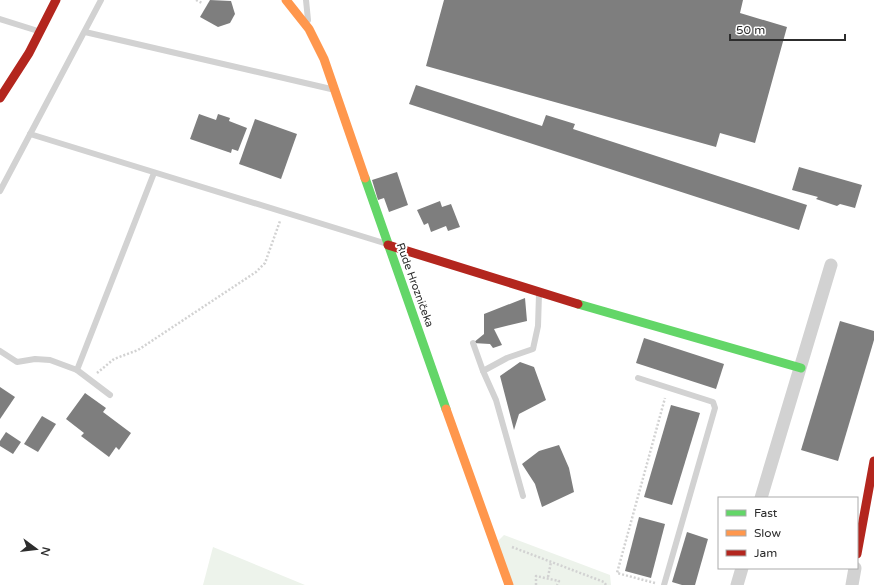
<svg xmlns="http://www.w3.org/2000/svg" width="874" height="585" viewBox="0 0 874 585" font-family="'Varela Round',sans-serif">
<rect width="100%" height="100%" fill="#fff"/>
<g fill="#edf3eb">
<polygon points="504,535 610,575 611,585 509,585 495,544"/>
<polygon points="213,547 305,585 203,585"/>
</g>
<g fill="#7e7e7e">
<polygon points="210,0 231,1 235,14 230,23 218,27 200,17"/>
<polygon points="444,0 743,0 740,13 787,27 755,143 720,133 716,147 426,66"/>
<polygon points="416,85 542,126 546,115 575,124 573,129 807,205 799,230 409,104"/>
<polygon points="199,114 216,120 218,114 230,118 229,121 247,128 238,151 232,149 231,153 190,139"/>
<polygon points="255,119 297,134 281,179 239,164"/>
<polygon points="799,167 862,185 855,208 840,204 837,206 816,199 818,197 792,190"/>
<polygon points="397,172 408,205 389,212 384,198 378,200 372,180"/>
<polygon points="440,201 442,207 451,204 460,227 448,231 446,226 431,232 428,223 424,225 417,210"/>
<polygon points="525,298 527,321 494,329 502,345 493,348 490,344 473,343 484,334 484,314"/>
<polygon points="840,321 874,331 874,340 838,461 801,450"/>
<polygon points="644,338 724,364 716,389 636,363"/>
<polygon points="520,362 534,367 546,400 519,414 514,430 500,376"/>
<polygon points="0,387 15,397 0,419"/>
<polygon points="85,393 106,408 103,412 131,433 119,450 116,447 109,457 81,436 84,433 66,419"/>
<polygon points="671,405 700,413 672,505 644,497"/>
<polygon points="42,416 56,424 38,452 24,444"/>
<polygon points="6,432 21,442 13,454 0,446 0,441"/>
<polygon points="559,445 569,468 574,492 542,507 535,484 522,464 539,451"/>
<polygon points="639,517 665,524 651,578 625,571"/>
<polygon points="687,532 708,539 695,585 682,585 672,582"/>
</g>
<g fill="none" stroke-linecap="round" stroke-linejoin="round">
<g stroke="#d2d2d2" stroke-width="2.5" stroke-dasharray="2 2" stroke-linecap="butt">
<polyline points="196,0 202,3"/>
<polyline points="97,373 114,359 138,350 256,272 265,263 280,221"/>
<polyline points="512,547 604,582 606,585"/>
<polyline points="548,577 551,562"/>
<polyline points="655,583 617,573 665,398"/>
<polyline points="536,585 536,576 559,581 557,585"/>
</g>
<g stroke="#d2d2d2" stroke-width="6">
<polyline points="306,0 308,20"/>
<polyline points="0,19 38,31"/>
<polyline points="85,32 331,89"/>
<polyline points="30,134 384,243"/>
<polyline points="0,191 101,0"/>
<polyline points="473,343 483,371 507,358 533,349 538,326 539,294"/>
<polyline points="0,351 17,362 35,359 50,360 77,370"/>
<polyline points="483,371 496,400 523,496"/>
<polyline points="638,378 713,402 715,408 664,585"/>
<polyline points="110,395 77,370 154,173"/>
</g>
<g stroke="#d2d2d2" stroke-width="13">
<polyline points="761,498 831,265"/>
<polyline points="737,585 742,568"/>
<polyline points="852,585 855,568"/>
</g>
<g stroke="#63d668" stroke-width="9">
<polyline points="365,178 446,409"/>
<polyline points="578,304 801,368"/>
</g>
<g stroke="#ff974d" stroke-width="9">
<polyline points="286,0 309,29 324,59 365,178"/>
<polyline points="446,409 509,585"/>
</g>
<g stroke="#b3261e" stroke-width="9">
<polyline points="0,98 29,53 56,0"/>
<polyline points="388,245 578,304"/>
<polyline points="857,554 874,461"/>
</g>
</g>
<g text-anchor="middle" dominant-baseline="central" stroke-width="4" stroke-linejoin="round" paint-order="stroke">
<g font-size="11" fill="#2d2d2d" stroke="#fff">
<text transform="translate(415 285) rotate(70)">Rude Hrozničeka</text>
</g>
</g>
<rect x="718" y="497" width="140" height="72" fill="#ffffff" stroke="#ababab"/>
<rect x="726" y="510" width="20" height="6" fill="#63d668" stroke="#ababab"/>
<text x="754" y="517" font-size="12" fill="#2d2d2d">Fast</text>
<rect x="726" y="530" width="20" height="6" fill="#ff974d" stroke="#ababab"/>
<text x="754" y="537" font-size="12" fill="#2d2d2d">Slow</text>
<rect x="726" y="550" width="20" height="6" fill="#b3261e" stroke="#ababab"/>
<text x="754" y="557" font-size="12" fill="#2d2d2d">Jam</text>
<g transform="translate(36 549) rotate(105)" stroke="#ffffff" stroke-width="3" paint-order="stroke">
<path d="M0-3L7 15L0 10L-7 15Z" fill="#2d2d2d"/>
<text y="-6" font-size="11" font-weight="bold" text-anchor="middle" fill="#2d2d2d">N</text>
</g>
<path d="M730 34v6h115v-6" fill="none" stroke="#2d2d2d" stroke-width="2"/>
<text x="736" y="34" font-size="12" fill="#2d2d2d" stroke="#ffffff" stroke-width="3" paint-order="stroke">50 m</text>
</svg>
